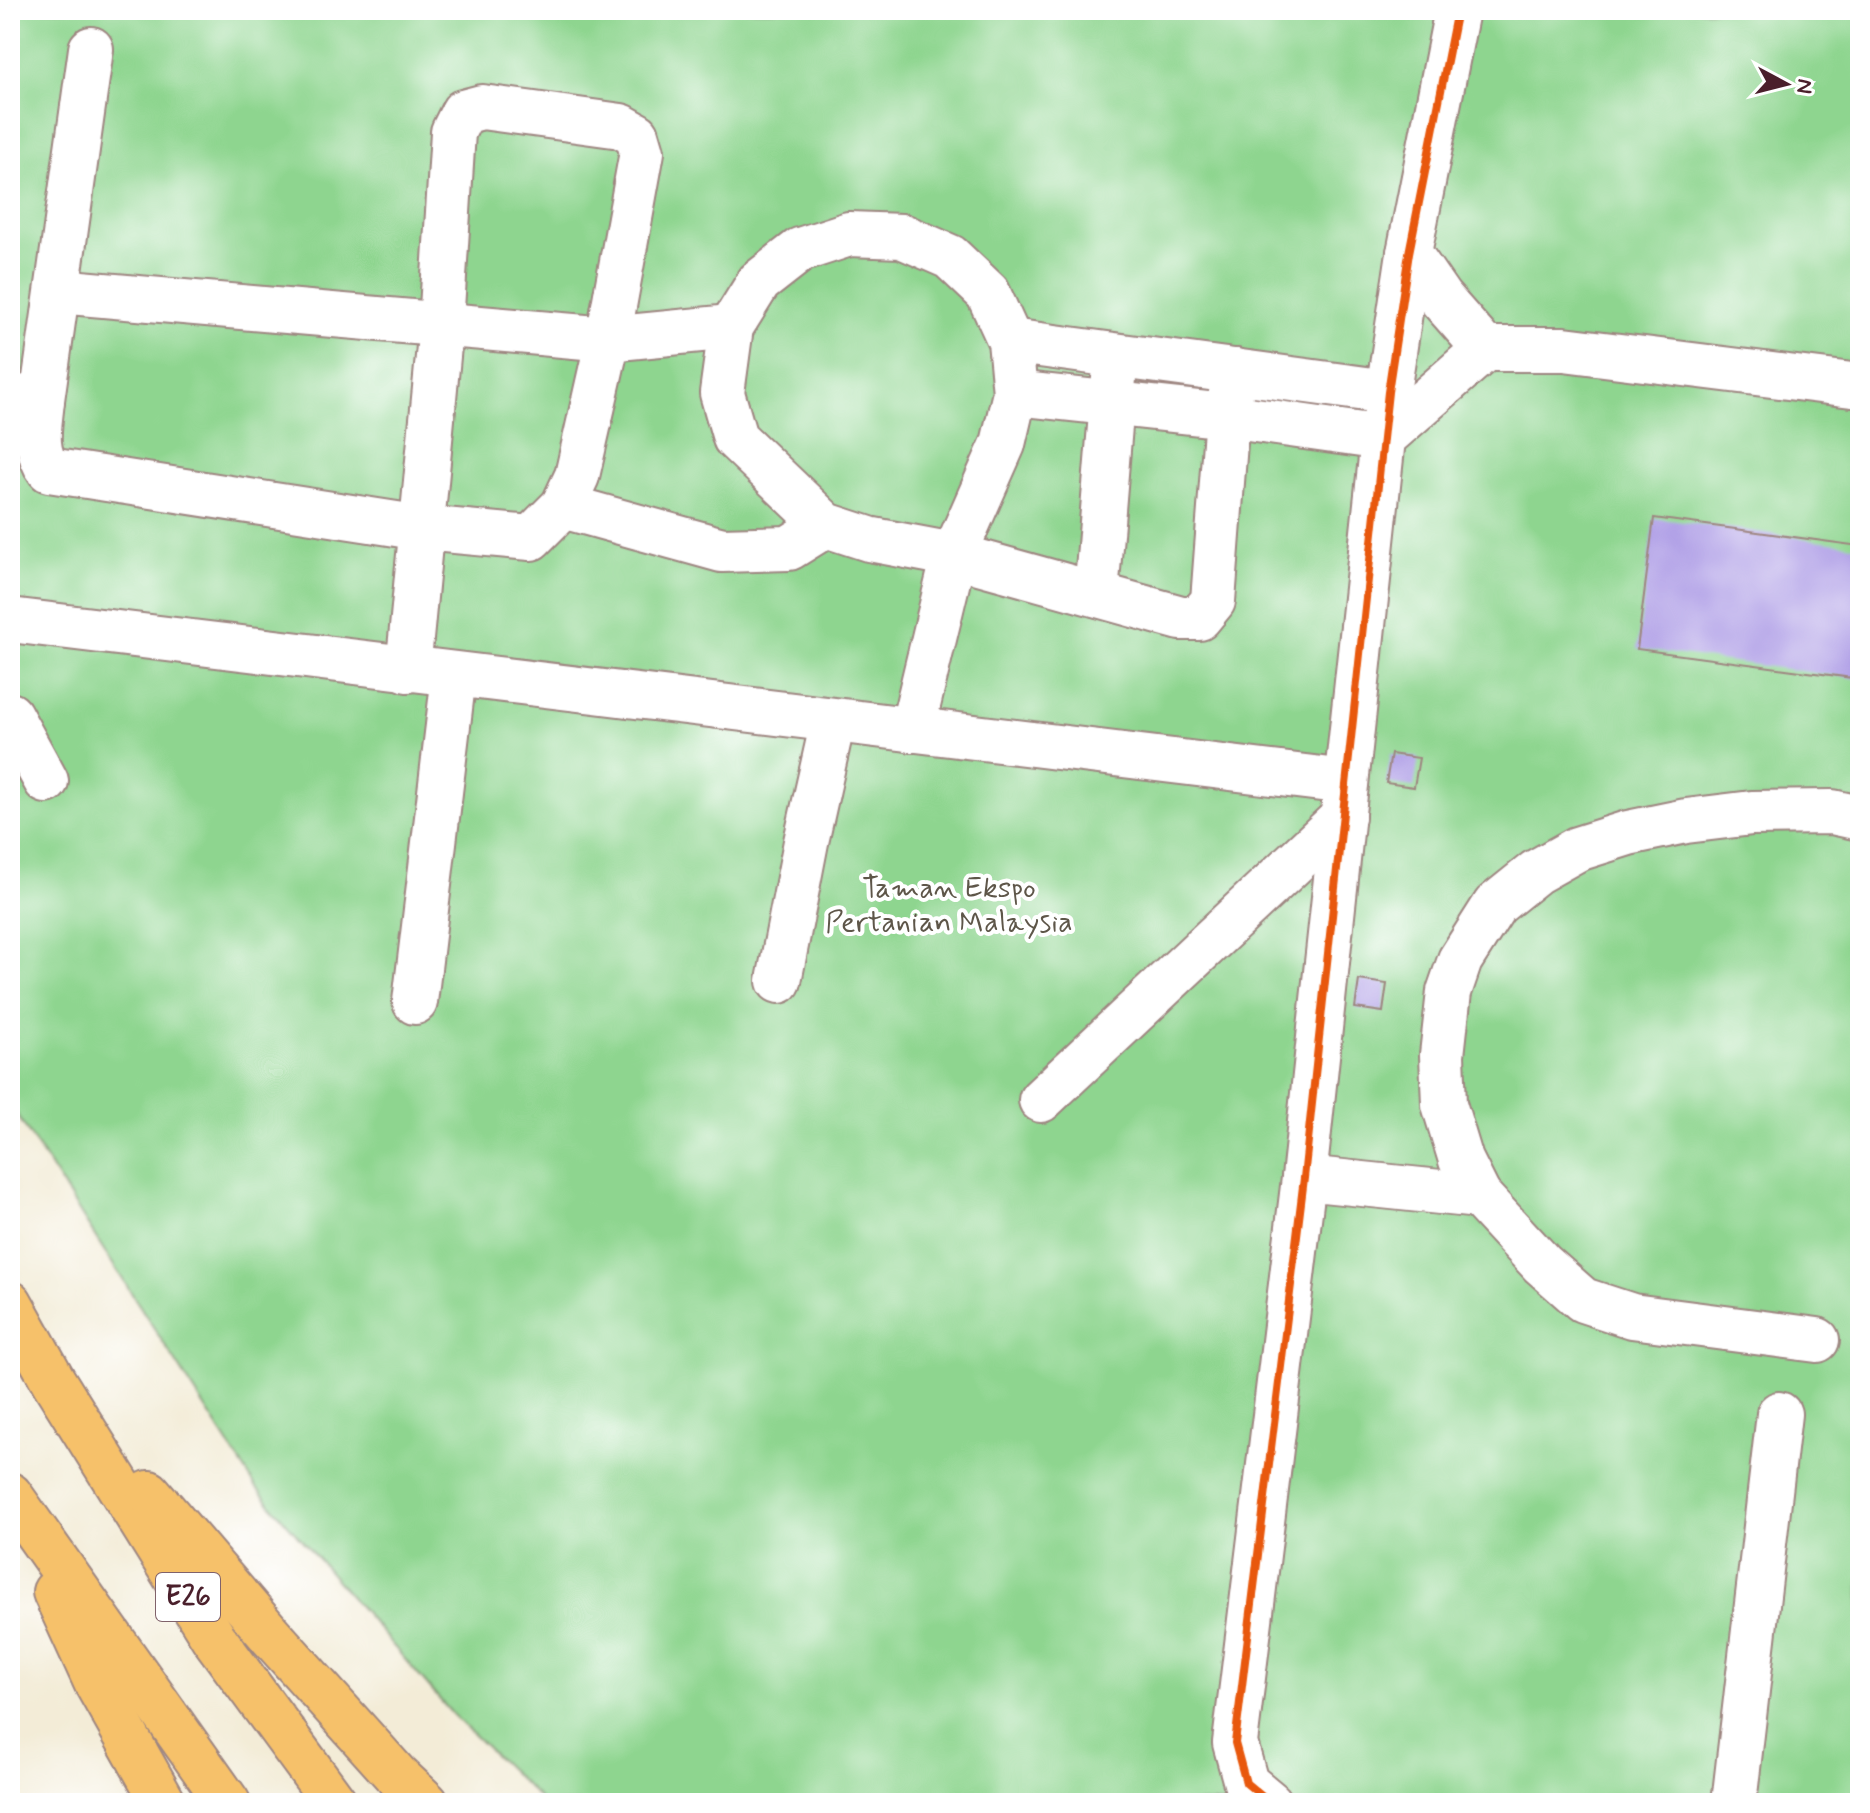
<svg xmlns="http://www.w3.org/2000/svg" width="1870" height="1813" viewBox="0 0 1870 1813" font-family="Mynerve,sans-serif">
<rect width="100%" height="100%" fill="#fff"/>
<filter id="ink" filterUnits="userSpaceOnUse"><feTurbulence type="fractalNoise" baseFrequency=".0125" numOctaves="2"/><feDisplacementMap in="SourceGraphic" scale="16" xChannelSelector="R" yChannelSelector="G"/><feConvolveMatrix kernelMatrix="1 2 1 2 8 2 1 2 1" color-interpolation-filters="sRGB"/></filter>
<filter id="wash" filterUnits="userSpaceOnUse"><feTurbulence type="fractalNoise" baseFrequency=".006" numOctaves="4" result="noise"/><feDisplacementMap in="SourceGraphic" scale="32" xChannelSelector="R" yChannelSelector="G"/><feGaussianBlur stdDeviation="1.8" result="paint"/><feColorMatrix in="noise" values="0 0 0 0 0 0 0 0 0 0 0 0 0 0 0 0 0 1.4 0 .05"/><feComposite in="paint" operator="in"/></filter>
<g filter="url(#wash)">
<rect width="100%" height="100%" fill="#f3ecd7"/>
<polygon fill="#8ed58f" stroke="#6c7a5d" stroke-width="2" points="10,10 1860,10 1860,1803 544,1803 453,1715 256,1487 10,1104"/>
<g id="blocks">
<g fill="#ab9ae5">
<polygon points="1654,518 1860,546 1860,679 1637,649"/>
<polygon points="1391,754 1419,758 1414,787 1386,783"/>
<polygon points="1359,980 1387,984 1383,1012 1355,1008"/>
</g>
</g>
</g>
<g filter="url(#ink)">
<use href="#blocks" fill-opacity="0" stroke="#9e8681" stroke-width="2"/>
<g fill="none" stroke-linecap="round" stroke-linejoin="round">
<defs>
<g id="minor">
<polygon points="849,234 902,236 950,257 988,293 1010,341 1015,393 1003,444 954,555 869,539 826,525 735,438 722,393 731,327 759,282 800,250"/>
<polyline points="1409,253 1440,298 1485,349"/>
<polyline points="58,291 608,339 642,152 637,135 621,126 482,107 463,112 453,132 441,325 408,670"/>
<polyline points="1010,341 1388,392"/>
<polyline points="1015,393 1227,416 1383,438 1485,349 1564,349 1860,386"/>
<polyline points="10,396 42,400 91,49"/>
<path d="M42,400C40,425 33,449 49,470L422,528L531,538L563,506L577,476L608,339L731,327"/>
<polyline points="563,506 722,550 789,548 826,525"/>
<polyline points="1096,594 1114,378"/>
<polyline points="10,620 1346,782"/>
<polyline points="10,715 46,781"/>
<polyline points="912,730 954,555 1181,618 1199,618 1213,601 1227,416 1235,371"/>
<polyline points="779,981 806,842 833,721"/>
<polyline points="415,1002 454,675"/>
<polyline points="1041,1100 1343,817"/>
<polyline points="1304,1178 1479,1196"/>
<polyline points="1817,1340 1632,1316 1583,1300 1542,1264 1479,1196 1461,1160 1444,1104 1442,1055 1449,992 1460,960 1495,905 1536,872 1577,849 1628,833 1686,821 1752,813 1832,812 1860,818"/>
<polyline points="1270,1803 1246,1783 1235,1743 1304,1178 1388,392 1409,253 1457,10"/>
<polyline points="1734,1803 1779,1414"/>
</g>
<g id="highway">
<polyline points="10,1303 54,1382 213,1637 335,1803"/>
<polyline points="149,1493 271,1636 396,1775 426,1803"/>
<polyline points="10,1495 228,1803"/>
<polyline points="55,1592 97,1684 164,1803"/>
</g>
</defs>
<use href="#minor" stroke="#9e8681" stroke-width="48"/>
<use href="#highway" stroke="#9e8681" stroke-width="48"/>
<use href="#minor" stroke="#fff" stroke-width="44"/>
<use href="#highway" stroke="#f6c16b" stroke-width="44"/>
<defs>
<polyline id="cycleway" points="1270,1803 1246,1783 1235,1743 1304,1178 1388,392 1409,253 1457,10"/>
</defs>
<use href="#cycleway" stroke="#fff" stroke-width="13"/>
<use href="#cycleway" stroke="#e8590c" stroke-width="8"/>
</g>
</g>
<g text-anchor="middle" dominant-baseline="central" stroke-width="8" stroke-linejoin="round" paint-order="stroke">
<rect fill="#fff" stroke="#80626b" stroke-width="2" x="156" y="1573" width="64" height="48" rx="6"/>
<g font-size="28" font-weight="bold" fill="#4a1f2b">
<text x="188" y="1597">E26</text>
</g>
<g font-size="30" fill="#5e5649" stroke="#fff">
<text x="949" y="888">Taman Ekspo<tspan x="949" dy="34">Pertanian Malaysia</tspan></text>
</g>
</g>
<rect width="1870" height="1813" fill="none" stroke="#fff" stroke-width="40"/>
<g transform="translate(1786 84) rotate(97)" stroke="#ffffff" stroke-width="6" paint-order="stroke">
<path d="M0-6L14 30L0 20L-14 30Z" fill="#4a1f2b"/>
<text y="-12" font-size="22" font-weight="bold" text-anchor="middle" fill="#4a1f2b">N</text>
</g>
</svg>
